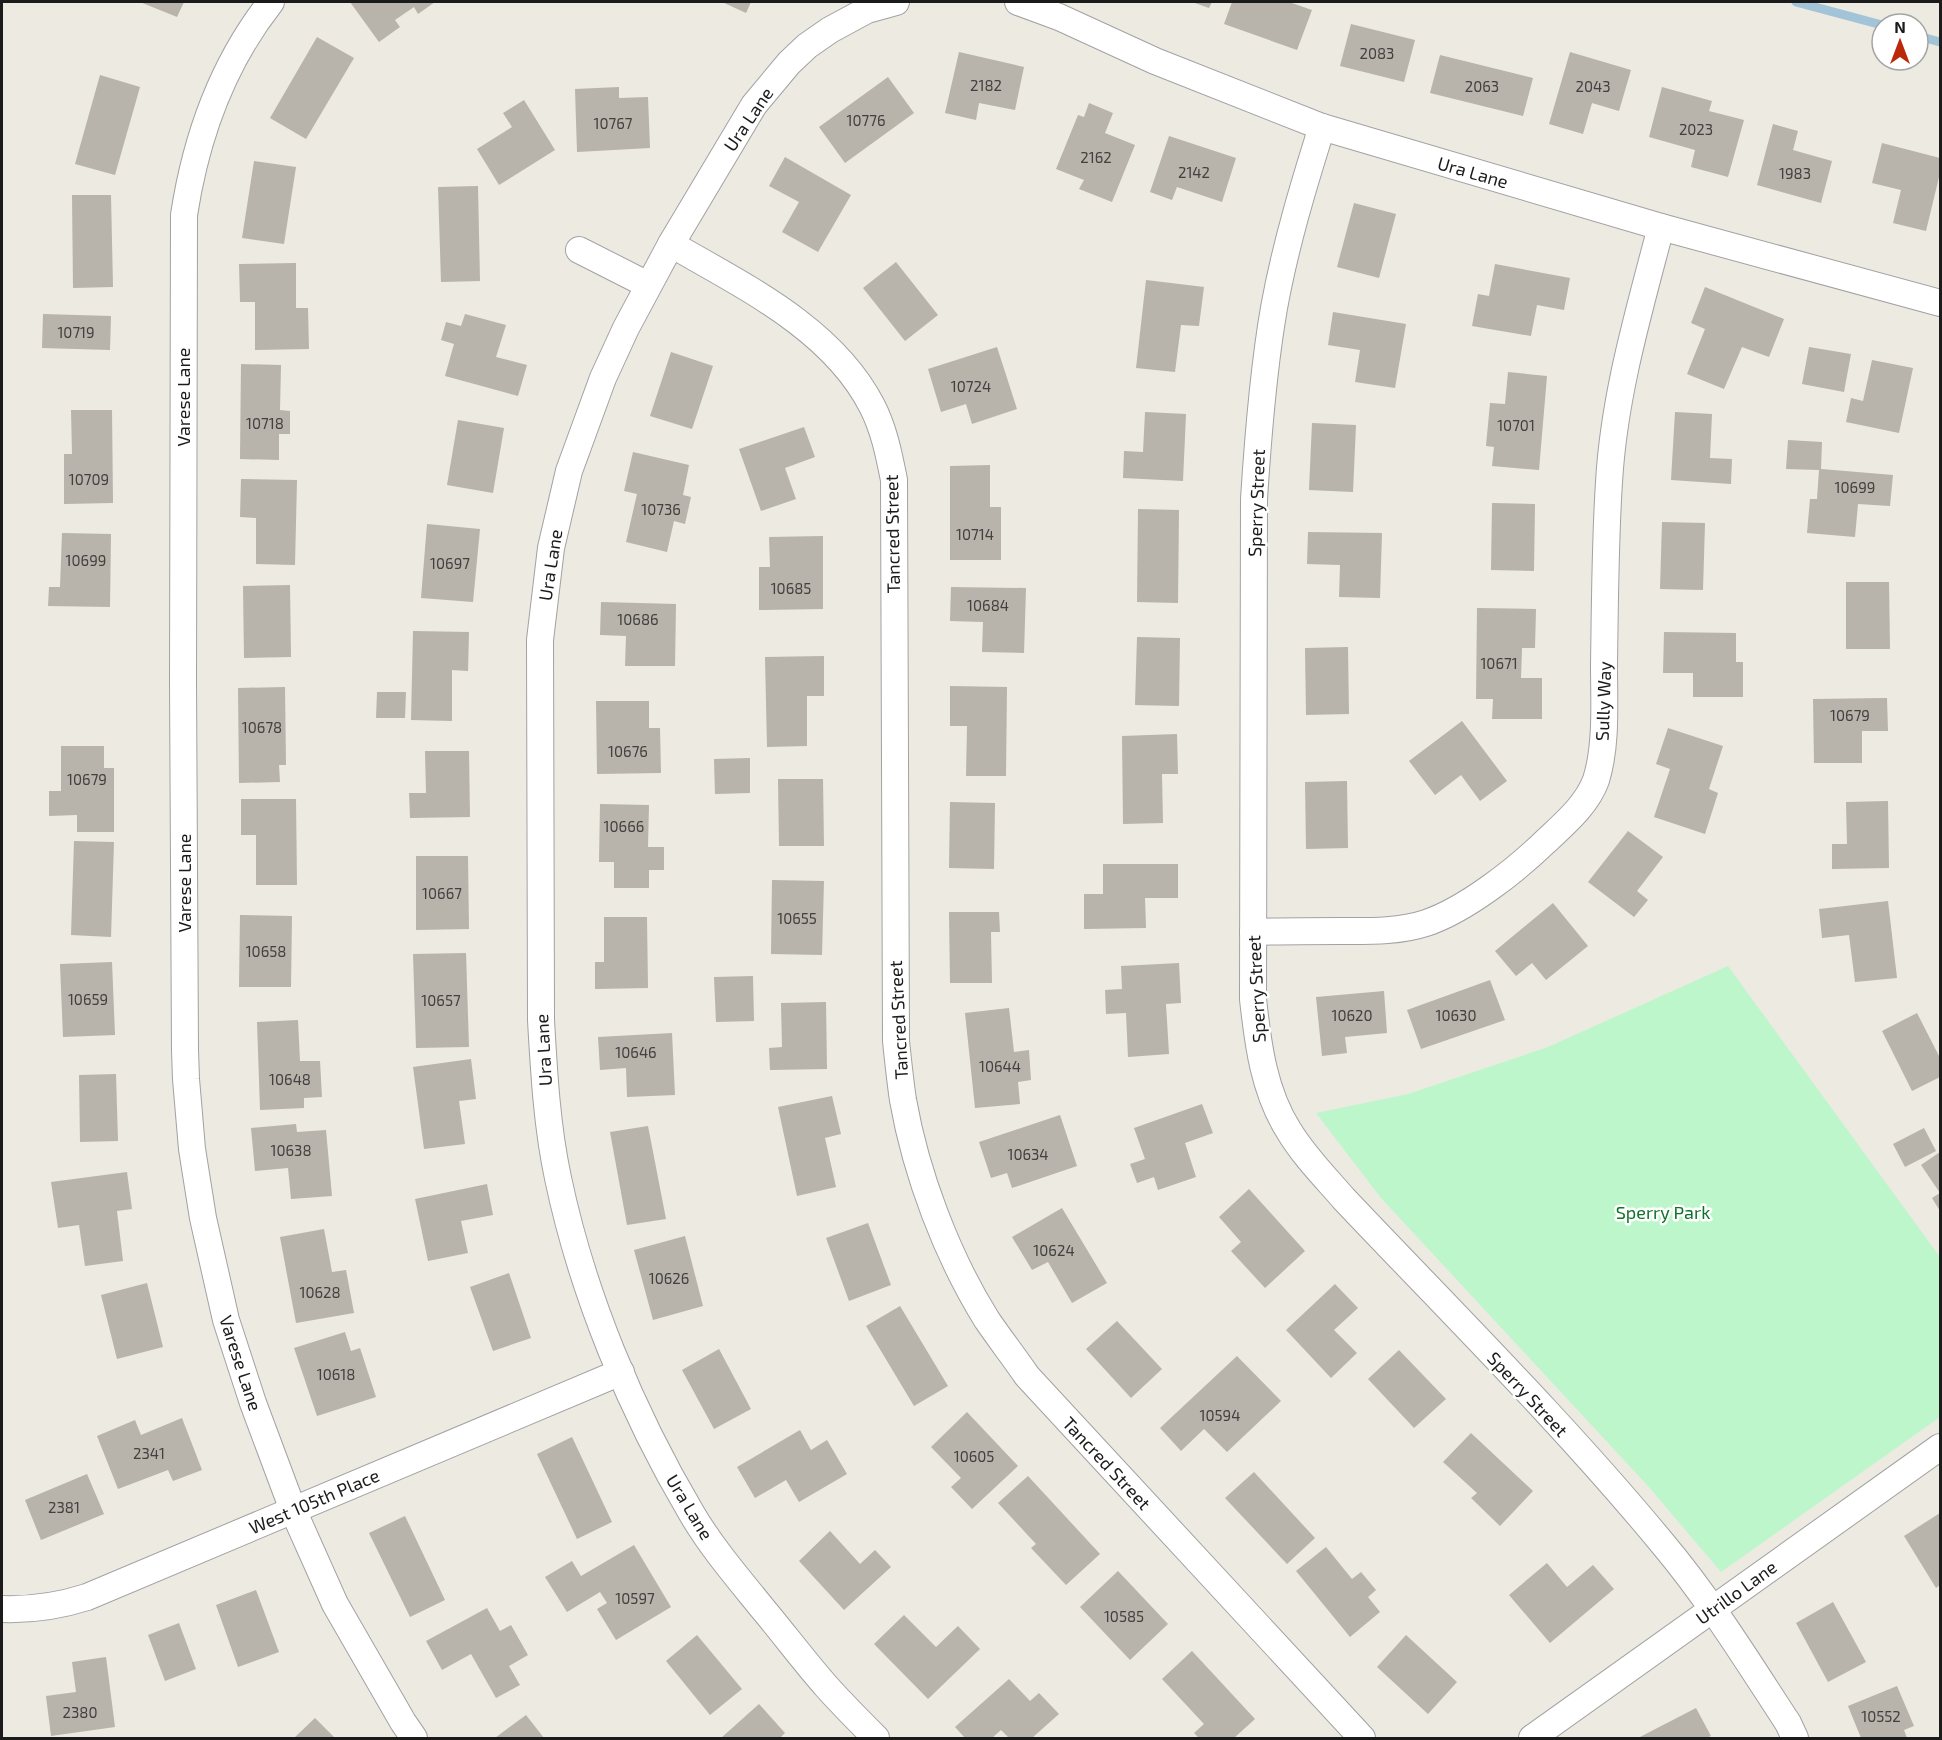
<svg xmlns="http://www.w3.org/2000/svg" width="1942" height="1740" viewBox="0 0 1942 1740" font-family="'Exo 2',sans-serif">
<rect width="100%" height="100%" fill="#eceae1"/>
<polygon fill="#bef6cc" points="1728,966 1940,1257 1940,1417 1721,1572 1648,1486 1381,1198 1316,1113 1408,1094 1548,1047"/>
<g fill="none" stroke-linecap="round" stroke-linejoin="round">
<g stroke="#a3c3d8" stroke-width="9">
<polyline points="1796,2 1882,25"/>
<polyline points="1918,36 1940,42"/>
</g>
</g>
<g fill="#b8b3ab">
<polygon points="140,2 184,2 177,17"/>
<polygon points="350,2 435,2 418,14 414,7 395,20 400,27 379,42"/>
<polygon points="722,2 751,2 746,13"/>
<polygon points="1192,2 1212,2 1209,8"/>
<polygon points="1232,2 1289,2 1312,10 1297,50 1224,24"/>
<polygon points="1351,24 1415,40 1404,82 1340,66"/>
<polygon points="317,37 354,58 306,139 270,118"/>
<polygon points="959,52 1024,67 1015,110 979,103 976,120 945,113"/>
<polygon points="1570,52 1631,70 1619,111 1592,103 1583,134 1549,124"/>
<polygon points="1440,55 1533,78 1523,116 1430,93"/>
<polygon points="100,75 140,87 115,175 75,164"/>
<polygon points="888,77 914,113 845,163 819,127"/>
<polygon points="619,87 619,98 648,97 650,148 577,152 575,89"/>
<polygon points="1662,87 1712,101 1709,111 1744,120 1728,177 1691,167 1695,150 1649,137"/>
<polygon points="524,100 555,150 499,185 477,149 512,127 503,113"/>
<polygon points="1089,103 1113,113 1105,133 1135,145 1112,202 1079,189 1084,180 1056,169 1078,115 1084,117"/>
<polygon points="1773,124 1798,131 1793,150 1832,161 1821,203 1757,185"/>
<polygon points="1169,136 1236,158 1222,202 1177,187 1172,200 1150,192"/>
<polygon points="1882,143 1940,158 1940,173 1926,231 1893,223 1901,190 1872,183"/>
<polygon points="785,157 851,195 818,252 782,232 799,202 769,186"/>
<polygon points="254,161 296,167 284,244 242,238"/>
<polygon points="478,186 480,281 441,282 438,187"/>
<polygon points="72,195 111,195 113,287 73,288"/>
<polygon points="1354,203 1396,214 1379,278 1337,267"/>
<polygon points="896,262 938,315 905,341 863,288"/>
<polygon points="296,263 296,308 308,308 309,349 255,350 255,302 240,302 239,264"/>
<polygon points="1495,264 1570,278 1564,310 1537,305 1531,336 1472,326 1478,294 1489,296"/>
<polygon points="1146,280 1204,287 1199,326 1181,325 1175,372 1136,368"/>
<polygon points="1705,287 1784,319 1769,357 1742,347 1724,389 1687,374 1705,329 1691,323"/>
<polygon points="1333,312 1406,324 1395,388 1355,382 1360,350 1328,345"/>
<polygon points="43,314 111,316 110,350 42,348"/>
<polygon points="465,314 506,325 496,357 527,365 518,396 445,376 454,344 441,340 446,322 461,326"/>
<polygon points="997,347 1017,409 972,424 966,404 941,412 928,369"/>
<polygon points="1809,347 1851,354 1844,392 1802,384"/>
<polygon points="671,352 713,366 692,429 650,416"/>
<polygon points="1872,360 1913,368 1899,433 1846,422 1851,398 1863,401"/>
<polygon points="241,364 281,365 280,410 290,411 290,434 279,434 279,460 240,459"/>
<polygon points="1508,372 1547,376 1539,470 1492,466 1494,447 1486,446 1490,403 1505,404"/>
<polygon points="71,410 112,410 113,503 64,504 64,454 72,454"/>
<polygon points="1145,412 1186,414 1183,481 1123,478 1124,451 1143,452"/>
<polygon points="1675,412 1712,414 1710,458 1732,459 1731,484 1671,480"/>
<polygon points="458,420 504,428 493,493 447,485"/>
<polygon points="1312,423 1356,425 1353,492 1309,490"/>
<polygon points="804,427 815,457 785,468 796,499 761,511 739,449"/>
<polygon points="1788,440 1822,442 1821,469 1893,475 1890,506 1858,504 1855,537 1807,533 1810,499 1817,499 1819,470 1786,469"/>
<polygon points="633,452 689,465 683,495 691,497 685,524 674,521 667,552 626,542 637,494 624,491"/>
<polygon points="990,465 990,507 1001,507 1001,560 950,560 950,466"/>
<polygon points="241,479 297,480 295,565 256,564 256,518 240,517"/>
<polygon points="1492,503 1535,504 1534,571 1491,570"/>
<polygon points="1138,509 1179,510 1178,603 1137,602"/>
<polygon points="1662,522 1705,523 1703,590 1660,589"/>
<polygon points="427,524 480,529 473,602 421,598"/>
<polygon points="1308,532 1382,533 1380,598 1339,597 1340,565 1307,564"/>
<polygon points="62,533 111,534 110,607 48,606 49,587 60,587"/>
<polygon points="823,536 823,609 759,610 759,567 770,567 769,537"/>
<polygon points="1846,582 1889,582 1890,649 1846,649"/>
<polygon points="290,585 291,657 244,658 243,586"/>
<polygon points="951,587 1026,588 1024,653 982,652 983,622 950,621"/>
<polygon points="601,602 676,604 675,666 625,666 626,636 600,635"/>
<polygon points="1477,608 1536,609 1535,648 1522,648 1521,678 1542,678 1542,719 1492,719 1493,699 1476,699"/>
<polygon points="413,631 469,632 468,671 452,670 452,721 411,720"/>
<polygon points="1664,632 1736,633 1736,662 1743,662 1743,697 1693,697 1693,673 1663,673"/>
<polygon points="1137,637 1180,638 1179,706 1135,705"/>
<polygon points="1348,647 1349,714 1306,715 1305,648"/>
<polygon points="824,656 824,696 807,696 807,746 767,747 765,657"/>
<polygon points="950,686 1007,687 1006,776 966,776 967,726 950,726"/>
<polygon points="285,687 286,765 279,765 280,782 239,783 238,688"/>
<polygon points="377,692 406,692 405,718 376,718"/>
<polygon points="1887,698 1888,731 1862,731 1862,763 1814,763 1813,699"/>
<polygon points="596,701 649,701 649,728 660,728 661,773 597,774"/>
<polygon points="1462,721 1507,781 1480,801 1461,775 1435,795 1409,761"/>
<polygon points="1668,728 1723,746 1709,789 1718,793 1705,834 1654,817 1670,769 1656,764"/>
<polygon points="1177,734 1178,774 1162,774 1163,823 1123,824 1122,736"/>
<polygon points="61,746 104,746 104,768 114,768 114,832 77,832 77,815 49,816 49,791 61,791"/>
<polygon points="425,751 469,751 470,817 410,818 409,793 426,793"/>
<polygon points="750,758 750,793 715,794 714,759"/>
<polygon points="778,779 823,779 824,846 779,846"/>
<polygon points="1347,781 1348,848 1306,849 1305,782"/>
<polygon points="241,799 296,799 297,885 256,885 256,835 241,835"/>
<polygon points="1888,801 1889,868 1832,869 1832,844 1847,844 1846,802"/>
<polygon points="950,802 995,803 994,869 949,868"/>
<polygon points="600,804 649,805 648,847 664,847 664,870 649,870 649,888 614,888 614,862 599,862"/>
<polygon points="1628,831 1663,857 1637,891 1648,900 1634,917 1588,882"/>
<polygon points="74,841 114,842 111,937 71,935"/>
<polygon points="416,856 468,856 469,929 416,930"/>
<polygon points="1103,864 1178,864 1178,898 1145,898 1146,928 1084,929 1084,894 1103,894"/>
<polygon points="772,880 824,881 822,955 771,954"/>
<polygon points="1888,901 1897,978 1855,982 1849,935 1822,938 1819,909"/>
<polygon points="1553,903 1588,946 1546,980 1532,963 1516,976 1495,951"/>
<polygon points="949,912 999,912 1000,932 991,932 992,983 950,983"/>
<polygon points="240,915 292,916 291,987 239,987"/>
<polygon points="604,917 647,917 648,988 595,989 595,962 604,962"/>
<polygon points="466,953 469,1047 416,1048 413,954"/>
<polygon points="112,962 115,1035 63,1037 60,964"/>
<polygon points="1179,963 1181,1003 1166,1004 1169,1054 1128,1057 1126,1013 1106,1014 1105,990 1122,989 1121,966"/>
<polygon points="753,976 754,1021 716,1022 714,977"/>
<polygon points="1490,980 1505,1020 1421,1049 1407,1010"/>
<polygon points="1384,991 1387,1033 1345,1037 1347,1053 1322,1056 1316,997"/>
<polygon points="826,1002 827,1069 770,1070 769,1048 782,1047 781,1003"/>
<polygon points="1009,1008 1014,1052 1029,1050 1031,1080 1018,1082 1020,1104 975,1108 965,1013"/>
<polygon points="1917,1013 1940,1058 1940,1077 1912,1091 1882,1031"/>
<polygon points="298,1020 300,1061 320,1061 322,1097 304,1098 304,1108 260,1110 257,1022"/>
<polygon points="672,1033 675,1095 627,1097 626,1068 600,1070 598,1037"/>
<polygon points="471,1059 476,1099 459,1101 465,1144 424,1149 413,1067"/>
<polygon points="116,1074 118,1141 80,1142 79,1075"/>
<polygon points="832,1096 841,1134 825,1138 836,1187 797,1196 778,1107"/>
<polygon points="1202,1104 1213,1133 1185,1143 1196,1177 1158,1190 1154,1177 1137,1183 1130,1164 1145,1159 1134,1128"/>
<polygon points="1060,1115 1077,1166 1012,1188 1007,1173 991,1178 979,1142"/>
<polygon points="296,1124 297,1132 326,1130 332,1196 291,1199 288,1168 255,1171 251,1128"/>
<polygon points="648,1126 666,1219 627,1225 610,1132"/>
<polygon points="1924,1128 1936,1151 1905,1167 1893,1144"/>
<polygon points="1940,1152 1940,1211 1932,1198 1940,1193 1921,1165"/>
<polygon points="127,1172 132,1209 117,1211 123,1261 85,1266 79,1225 58,1228 51,1182"/>
<polygon points="487,1184 493,1215 461,1221 468,1253 428,1261 415,1199"/>
<polygon points="1249,1189 1305,1251 1265,1288 1231,1251 1241,1242 1219,1217"/>
<polygon points="1062,1208 1107,1283 1072,1303 1048,1262 1032,1270 1012,1237"/>
<polygon points="868,1223 891,1285 849,1301 826,1238"/>
<polygon points="324,1229 332,1272 346,1270 354,1313 296,1323 280,1237"/>
<polygon points="685,1236 703,1306 653,1320 634,1250"/>
<polygon points="509,1273 531,1338 493,1351 470,1287"/>
<polygon points="147,1283 163,1347 117,1359 101,1295"/>
<polygon points="1335,1284 1358,1308 1334,1330 1357,1353 1331,1378 1286,1330"/>
<polygon points="900,1306 948,1386 914,1406 866,1326"/>
<polygon points="1117,1321 1162,1369 1131,1398 1086,1349"/>
<polygon points="345,1332 351,1351 360,1348 376,1397 317,1416 294,1348"/>
<polygon points="719,1349 751,1409 714,1429 682,1370"/>
<polygon points="1399,1350 1446,1399 1414,1428 1368,1379"/>
<polygon points="1237,1356 1281,1401 1227,1452 1204,1429 1181,1451 1160,1428"/>
<polygon points="967,1412 1018,1466 972,1509 951,1487 961,1478 931,1447"/>
<polygon points="182,1418 202,1470 173,1481 168,1470 118,1489 97,1436 135,1420 141,1435"/>
<polygon points="800,1430 811,1450 827,1440 847,1474 799,1502 786,1480 755,1498 737,1467"/>
<polygon points="1471,1433 1533,1491 1500,1526 1471,1498 1477,1493 1443,1462"/>
<polygon points="572,1437 612,1522 577,1539 537,1454"/>
<polygon points="1254,1472 1315,1538 1287,1564 1225,1498"/>
<polygon points="87,1474 104,1514 41,1540 25,1500"/>
<polygon points="1028,1476 1100,1554 1066,1585 1031,1548 1036,1544 998,1503"/>
<polygon points="1940,1513 1940,1585 1936,1588 1904,1536"/>
<polygon points="405,1516 445,1600 410,1617 369,1533"/>
<polygon points="830,1531 860,1564 875,1550 891,1567 844,1610 799,1561"/>
<polygon points="634,1545 671,1607 616,1640 597,1609 607,1603 600,1592 567,1612 545,1577 572,1561 581,1576"/>
<polygon points="1326,1547 1352,1579 1361,1572 1376,1590 1368,1597 1380,1612 1350,1637 1296,1571"/>
<polygon points="1547,1563 1567,1587 1593,1565 1614,1589 1550,1643 1509,1595"/>
<polygon points="1118,1571 1168,1624 1130,1660 1080,1607"/>
<polygon points="256,1590 279,1652 238,1667 216,1605"/>
<polygon points="1833,1602 1866,1662 1828,1682 1796,1623"/>
<polygon points="487,1608 500,1631 511,1625 528,1655 509,1666 520,1685 496,1698 471,1654 442,1670 426,1641"/>
<polygon points="904,1615 936,1647 958,1626 980,1649 928,1699 874,1644"/>
<polygon points="179,1623 196,1669 165,1681 148,1635"/>
<polygon points="697,1635 742,1689 710,1715 666,1661"/>
<polygon points="1406,1635 1457,1682 1428,1714 1377,1667"/>
<polygon points="1192,1651 1255,1719 1234,1738 1199,1738 1194,1733 1204,1724 1162,1679"/>
<polygon points="106,1657 115,1727 51,1736 46,1696 76,1692 72,1662"/>
<polygon points="1009,1679 1030,1701 1039,1693 1059,1714 1032,1738 1009,1738 1001,1730 992,1738 965,1738 955,1727"/>
<polygon points="1897,1686 1914,1726 1904,1730 1907,1738 1861,1738 1848,1706"/>
<polygon points="759,1704 785,1733 780,1738 721,1738"/>
<polygon points="1696,1708 1711,1736 1706,1738 1638,1738"/>
<polygon points="526,1715 544,1738 495,1738"/>
<polygon points="315,1718 335,1738 294,1738"/>
</g>
<g fill="none" stroke-linecap="round" stroke-linejoin="round">
<defs>
<g id="street">
<path d="M271,2C222,64 196,137 184,215L183,682L185,1050L186,1079L192,1149L203,1218L226,1320L253,1403L293,1510L335,1604L403,1722L414,1738"/>
<polyline points="1018,2 1059,17 1155,61 1322,127 1661,227 1940,303"/>
<path d="M1322,127C1303,187 1285,247 1274,308C1263,371 1258,436 1254,499L1253,999C1258,1045 1264,1092 1289,1131C1304,1156 1325,1177 1344,1199C1451,1312 1564,1424 1663,1544C1710,1600 1748,1662 1788,1723L1795,1738"/>
<path d="M671,244C743,286 832,328 872,406C884,429 889,455 894,480L896,1041C898,1060 900,1080 903,1100C916,1174 947,1256 987,1320C1000,1339 1014,1357 1027,1376L1362,1738"/>
<polyline points="579,250 648,285"/>
<path d="M1253,932C1282,931 1311,931 1340,931C1368,931 1399,932 1426,923C1465,910 1515,871 1545,842C1564,824 1587,805 1596,780C1607,745 1604,701 1604,665C1605,604 1605,543 1609,482C1614,395 1639,311 1661,227"/>
<path d="M2,1609C31,1610 59,1606 87,1597L621,1372"/>
<path d="M876,1738C859,1721 842,1704 826,1686C804,1661 784,1634 763,1609C738,1578 712,1548 692,1514C632,1413 582,1293 558,1178C547,1127 544,1073 541,1020L540,640L551,548L569,471L603,378L626,328L671,244L754,105L789,63L807,46L830,30L867,10L896,2"/>
<polyline points="1532,1738 1940,1447"/>
</g>
</defs>
<use href="#street" stroke="#a2a2a2" stroke-width="28"/>
<use href="#street" stroke="#fff" stroke-width="26"/>
</g>
<g text-anchor="middle" dominant-baseline="central" stroke-width="5" stroke-linejoin="round" paint-order="stroke">
<g font-size="15" fill="#42413f">
<text x="1377" y="53">2083</text>
<text x="986" y="85">2182</text>
<text x="1482" y="86">2063</text>
<text x="1593" y="86">2043</text>
<text x="866" y="120">10776</text>
<text x="613" y="123">10767</text>
<text x="1696" y="129">2023</text>
<text x="1096" y="157">2162</text>
<text x="1194" y="172">2142</text>
<text x="1795" y="173">1983</text>
<text x="76" y="332">10719</text>
<text x="971" y="386">10724</text>
<text x="265" y="423">10718</text>
<text x="1516" y="425">10701</text>
<text x="89" y="479">10709</text>
<text x="1855" y="487">10699</text>
<text x="661" y="509">10736</text>
<text x="975" y="534">10714</text>
<text x="86" y="560">10699</text>
<text x="450" y="563">10697</text>
<text x="791" y="588">10685</text>
<text x="988" y="605">10684</text>
<text x="638" y="619">10686</text>
<text x="1499" y="663">10671</text>
<text x="1850" y="715">10679</text>
<text x="262" y="727">10678</text>
<text x="628" y="751">10676</text>
<text x="87" y="779">10679</text>
<text x="624" y="826">10666</text>
<text x="442" y="893">10667</text>
<text x="797" y="918">10655</text>
<text x="266" y="951">10658</text>
<text x="88" y="999">10659</text>
<text x="441" y="1000">10657</text>
<text x="1352" y="1015">10620</text>
<text x="1456" y="1015">10630</text>
<text x="636" y="1052">10646</text>
<text x="1000" y="1066">10644</text>
<text x="290" y="1079">10648</text>
<text x="291" y="1150">10638</text>
<text x="1028" y="1154">10634</text>
<text x="1054" y="1250">10624</text>
<text x="669" y="1278">10626</text>
<text x="320" y="1292">10628</text>
<text x="336" y="1374">10618</text>
<text x="1220" y="1415">10594</text>
<text x="149" y="1453">2341</text>
<text x="974" y="1456">10605</text>
<text x="64" y="1507">2381</text>
<text x="635" y="1598">10597</text>
<text x="1124" y="1616">10585</text>
<text x="80" y="1712">2380</text>
<text x="1881" y="1716">10552</text>
</g>
<g font-size="18" fill="#1b1b1b" stroke="#fff">
<text transform="translate(748 119) rotate(-56)">Ura Lane</text>
<text transform="translate(1473 172) rotate(16)">Ura Lane</text>
<text transform="translate(183 397) rotate(-90)">Varese Lane</text>
<text transform="translate(1256 503) rotate(-88)">Sperry Street</text>
<text transform="translate(892 534) rotate(-91)">Tancred Street</text>
<text transform="translate(550 565) rotate(-81)">Ura Lane</text>
<text transform="translate(1603 701) rotate(-88)">Sully Way</text>
<text transform="translate(184 883) rotate(-90)">Varese Lane</text>
<text transform="translate(1256 989) rotate(-93)">Sperry Street</text>
<text transform="translate(898 1020) rotate(-93)">Tancred Street</text>
<text transform="translate(543 1050) rotate(-93)">Ura Lane</text>
<text transform="translate(241 1363) rotate(72)">Varese Lane</text>
<text transform="translate(1528 1394) rotate(47)">Sperry Street</text>
<text transform="translate(1107 1463) rotate(47)">Tancred Street</text>
<text transform="translate(314 1501) rotate(-23)">West 105th Place</text>
<text transform="translate(690 1507) rotate(59)">Ura Lane</text>
<text transform="translate(1736 1592) rotate(-36)">Utrillo Lane</text>
</g>
<g font-size="18" fill="#107229" stroke="#fff">
<text x="1663" y="1212">Sperry Park</text>
</g>
</g>
<rect width="1942" height="1740" fill="none" stroke="#1b1b1b" stroke-width="6"/>
<g transform="translate(1900 42)"><circle r="28" fill="#ffffff" stroke="#a4a4a4" stroke-width="1.5"/>
<path d="M0-4.5L10 22L0 15L-10 22Z" fill="#bc280a"/>
<text y="-9" font-size="16" font-weight="bold" text-anchor="middle" fill="#1b1b1b">N</text>
</g>
</svg>
